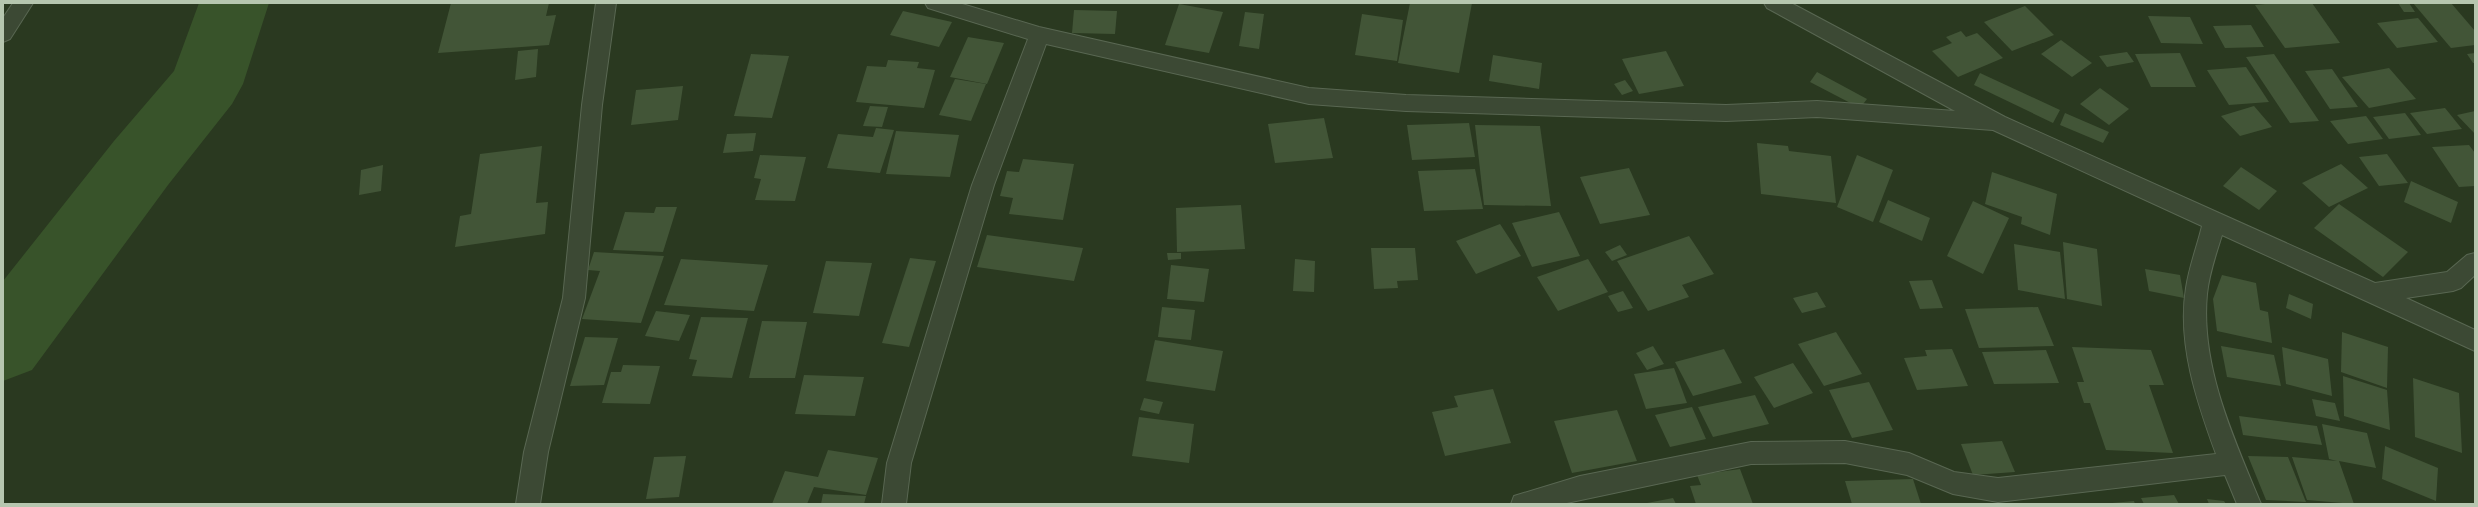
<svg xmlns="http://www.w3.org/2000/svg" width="2478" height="507" viewBox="0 0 2478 507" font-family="Overpass,sans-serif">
<rect width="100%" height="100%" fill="#2a3920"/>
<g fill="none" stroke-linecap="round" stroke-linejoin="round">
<polygon fill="#38532a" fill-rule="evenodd" points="199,3 269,3 243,84 232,104 168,185 32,370 3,381 3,281 114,141 174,71"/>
</g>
<g fill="#425537">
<polygon points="451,3 549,3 546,16 556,15 549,45 438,53"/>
<polygon points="1410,3 1472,3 1459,73 1398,63"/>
<polygon points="2275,3 2312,3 2340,43 2285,48 2255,5"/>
<polygon points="2398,3 2409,3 2415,12 2404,12"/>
<polygon points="2413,3 2451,3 2475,31 2475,45 2451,48"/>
<polygon points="1179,4 1223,12 1209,53 1165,45"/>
<polygon points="2025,6 2054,35 2012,51 1984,22"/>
<polygon points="1074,10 1117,11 1115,34 1072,33"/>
<polygon points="903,11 952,22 939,47 890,35"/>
<polygon points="1245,12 1264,14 1259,49 1239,46"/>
<polygon points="1362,14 1403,20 1397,61 1355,55"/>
<polygon points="2148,16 2190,17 2203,44 2161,43"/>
<polygon points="2418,18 2438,42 2397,48 2377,23"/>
<polygon points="2251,25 2264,47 2225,48 2213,26"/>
<polygon points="1961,31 1966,37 1977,33 2003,58 1958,77 1932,51 1952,43 1946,37"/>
<polygon points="968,37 1004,43 987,84 950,77"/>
<polygon points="2061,40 2092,63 2072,77 2041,54"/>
<polygon points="538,49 536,77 515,80 518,51"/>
<polygon points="1666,51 1684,86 1639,94 1622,59"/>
<polygon points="2127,52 2134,62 2107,67 2099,56"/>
<polygon points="2180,53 2196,87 2151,87 2135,54"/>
<polygon points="2475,53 2475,63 2473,63 2467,54"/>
<polygon points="751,54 789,56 772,118 734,116"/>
<polygon points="2274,54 2319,121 2290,123 2246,57"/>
<polygon points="1493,55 1542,63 1539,89 1489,81"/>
<polygon points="888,60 919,62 917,68 935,70 924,108 856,102 867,66 886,67"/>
<polygon points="2246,67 2269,102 2229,105 2207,70"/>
<polygon points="2389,68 2416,99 2369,108 2342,77"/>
<polygon points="2332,69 2358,107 2330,109 2305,71"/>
<polygon points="1817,72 1867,99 1860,108 1810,82"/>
<polygon points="1980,73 2060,110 2053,123 1974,85"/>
<polygon points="955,79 986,84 971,121 939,115"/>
<polygon points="1625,80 1633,91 1622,95 1614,84"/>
<polygon points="683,86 678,120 631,125 636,90"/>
<polygon points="2100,88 2129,109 2109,125 2080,104"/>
<polygon points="870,106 888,107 882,127 863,126"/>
<polygon points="2254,106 2272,127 2240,136 2221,116"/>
<polygon points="2445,108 2462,129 2427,134 2410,113"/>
<polygon points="2475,111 2475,134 2457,115"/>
<polygon points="2065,113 2109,132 2103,143 2060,125"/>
<polygon points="2405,113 2421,135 2389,139 2373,117"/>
<polygon points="2366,116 2383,139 2348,144 2330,121"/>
<polygon points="1324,118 1333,158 1275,163 1268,124"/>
<polygon points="1469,123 1475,157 1412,160 1407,125"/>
<polygon points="1475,125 1540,126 1551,206 1484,205"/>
<polygon points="876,128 894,130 880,173 827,168 838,134 873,137"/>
<polygon points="896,131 959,135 950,177 886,174"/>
<polygon points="756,133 753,151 723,153 727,134"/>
<polygon points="1757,143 1788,146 1789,151 1831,156 1836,203 1761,194"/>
<polygon points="2469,145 2475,153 2475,186 2459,187 2432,147"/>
<polygon points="542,146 536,203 548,202 545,234 455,247 460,216 471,214 480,154"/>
<polygon points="2387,154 2408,183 2379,186 2359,157"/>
<polygon points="760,155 806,157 795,201 755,200 761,179 754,178"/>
<polygon points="1857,155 1893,170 1873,222 1837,207"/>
<polygon points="1023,159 1074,164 1063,220 1009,214 1013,198 1000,196 1007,171 1019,172"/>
<polygon points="2341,164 2368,188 2329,207 2302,183"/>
<polygon points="383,165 381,191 359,195 361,170"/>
<polygon points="2241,167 2277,191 2259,210 2223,186"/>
<polygon points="1629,168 1650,215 1600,224 1580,177"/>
<polygon points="1475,169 1483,209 1424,211 1418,171"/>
<polygon points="1992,172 2057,194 2050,235 2021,224 2022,217 1985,204"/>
<polygon points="2411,181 2458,202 2451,223 2404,202"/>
<polygon points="1888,200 1930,218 1922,241 1879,222"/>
<polygon points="1973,201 2009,218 1983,274 1947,256"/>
<polygon points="2339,204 2408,252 2383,277 2314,228"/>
<polygon points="1241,205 1245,249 1177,252 1176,208"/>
<polygon points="656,207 677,207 663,252 613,250 625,212 654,213"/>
<polygon points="1559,212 1580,256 1532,267 1512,223"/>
<polygon points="1500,224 1521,256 1476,274 1456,241"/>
<polygon points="987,235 1083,248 1074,281 977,267"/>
<polygon points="1689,236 1714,274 1682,285 1689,297 1648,311 1617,261"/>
<polygon points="2063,242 2097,249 2102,306 2067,299"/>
<polygon points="2014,244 2060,252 2065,299 2018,290"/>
<polygon points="1620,245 1627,255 1612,261 1605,252"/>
<polygon points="1371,248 1415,248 1418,280 1397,281 1398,288 1374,289"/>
<polygon points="594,252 664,256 641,323 582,319 600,271 588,270"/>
<polygon points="1167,253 1181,253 1181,259 1168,260"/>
<polygon points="910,258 936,261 909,347 882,343"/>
<polygon points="681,259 768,265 754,311 664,305"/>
<polygon points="1295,259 1315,261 1314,292 1293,291"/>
<polygon points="1588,259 1608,292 1558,311 1537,277"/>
<polygon points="826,261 872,263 859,316 813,313"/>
<polygon points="1171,265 1209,269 1204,302 1167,299"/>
<polygon points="2145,269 2180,275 2184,298 2149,291"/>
<polygon points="2222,275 2256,283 2260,310 2268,312 2272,343 2217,331 2213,299"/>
<polygon points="1932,280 1943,308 1920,309 1909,281"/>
<polygon points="1623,291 1633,308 1618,312 1608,296"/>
<polygon points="1817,292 1826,307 1802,313 1793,298"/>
<polygon points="2289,294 2313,304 2311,319 2286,308"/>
<polygon points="1162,307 1195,310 1191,340 1158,337"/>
<polygon points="2038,307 2054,346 1979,348 1965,309"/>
<polygon points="656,311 690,315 679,341 645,336"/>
<polygon points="701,317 748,318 732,378 692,376 697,360 689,359"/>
<polygon points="762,321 807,322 795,378 749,378"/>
<polygon points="1836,332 1862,374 1824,386 1798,344"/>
<polygon points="2342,332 2388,347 2387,388 2341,372"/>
<polygon points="585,337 618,338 604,385 570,386"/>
<polygon points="1155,340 1223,351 1215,391 1146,381"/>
<polygon points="1653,346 1664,364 1647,370 1636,353"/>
<polygon points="2221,346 2274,355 2281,386 2227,377"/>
<polygon points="2072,347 2151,350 2164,385 2149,385 2173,453 2106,450 2090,403 2084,403 2077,382 2084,382"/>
<polygon points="2282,347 2328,359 2332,396 2286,384"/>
<polygon points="1724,349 1742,383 1693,396 1675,362"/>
<polygon points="1952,349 1968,386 1917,390 1904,358 1927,356 1925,350"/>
<polygon points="2046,350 2059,383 1994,384 1982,352"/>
<polygon points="1793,363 1813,393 1774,408 1754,377"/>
<polygon points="623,365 660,366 650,404 602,403 611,372 621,372"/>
<polygon points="1674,368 1687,403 1646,409 1634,374"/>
<polygon points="804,375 864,377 855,416 795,414"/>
<polygon points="2343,376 2387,390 2390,430 2344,416"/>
<polygon points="2413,378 2459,393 2462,453 2415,437"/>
<polygon points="1869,382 1893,430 1852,438 1829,390"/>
<polygon points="1493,389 1511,443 1445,456 1432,412 1458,407 1454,396"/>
<polygon points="1755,395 1769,424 1713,437 1698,407"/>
<polygon points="1144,398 1163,402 1159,414 1140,410"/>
<polygon points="2312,399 2335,403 2340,421 2316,416"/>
<polygon points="1692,407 1706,439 1670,447 1655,415"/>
<polygon points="1617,410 1637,461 1572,473 1554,421"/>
<polygon points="2239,416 2317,426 2322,445 2243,435"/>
<polygon points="1139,417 1194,424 1189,463 1132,456"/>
<polygon points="2322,424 2367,433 2376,468 2339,461 2354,504 2307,500 2292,457 2337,461 2329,459"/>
<polygon points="2002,441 2015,472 1973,475 1961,444"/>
<polygon points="2385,446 2438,468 2436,501 2382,479"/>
<polygon points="828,450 878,458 866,495 814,487 807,504 772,504 785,471 818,477"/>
<polygon points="686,456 679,497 646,499 654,457"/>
<polygon points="2248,456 2288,457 2306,502 2266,500"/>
<polygon points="1740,469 1753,504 1696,504 1690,486 1701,485 1697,475"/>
<polygon points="1913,479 1921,504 1852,504 1845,481"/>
<polygon points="823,494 866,496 864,504 821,504"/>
<polygon points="2174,495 2179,504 2144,504 2141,498"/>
<polygon points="1673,498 1676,504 1647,504 1647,503"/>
<polygon points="2207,499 2224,501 2226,504 2209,504"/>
<polygon points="2134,501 2135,504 2112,504 2112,503"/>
</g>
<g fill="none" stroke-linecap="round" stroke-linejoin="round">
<defs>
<g id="minor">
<polygon points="13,3 33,3 10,39 3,42 3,18"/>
<polygon points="596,3 616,3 602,105 585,298 548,452 540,504 516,504 524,452 563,298 582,105"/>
<path d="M925,3H959L1039,27L1309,88L1406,95L1726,105L1817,101L1955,111L1767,8L1764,3H1791L2005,117L2375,283L2447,272L2467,255L2475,253V275L2461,288L2453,291L2406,298L2475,330V351L2222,235C2216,254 2209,274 2207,294C2200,366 2234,439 2261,504H2237L2225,475L1998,502L1953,494L1907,475L1845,463L1751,464L1562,504H1511L1514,496L1580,476L1751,442L1845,441L1909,453L1954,472L1998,478L2216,454C2197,402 2177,344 2186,288C2189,267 2197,247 2202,226L1993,130L1817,117L1726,121L1406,111L1309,104L1046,44L994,185L911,463L906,504H882L887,463L972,185L1028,39L928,8Z"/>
</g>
</defs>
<use href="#minor" stroke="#596752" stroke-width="2"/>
<use href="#minor" fill="#3c4934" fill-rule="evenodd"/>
</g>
<rect width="2478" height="507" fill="none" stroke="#b6c6af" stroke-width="8"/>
</svg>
